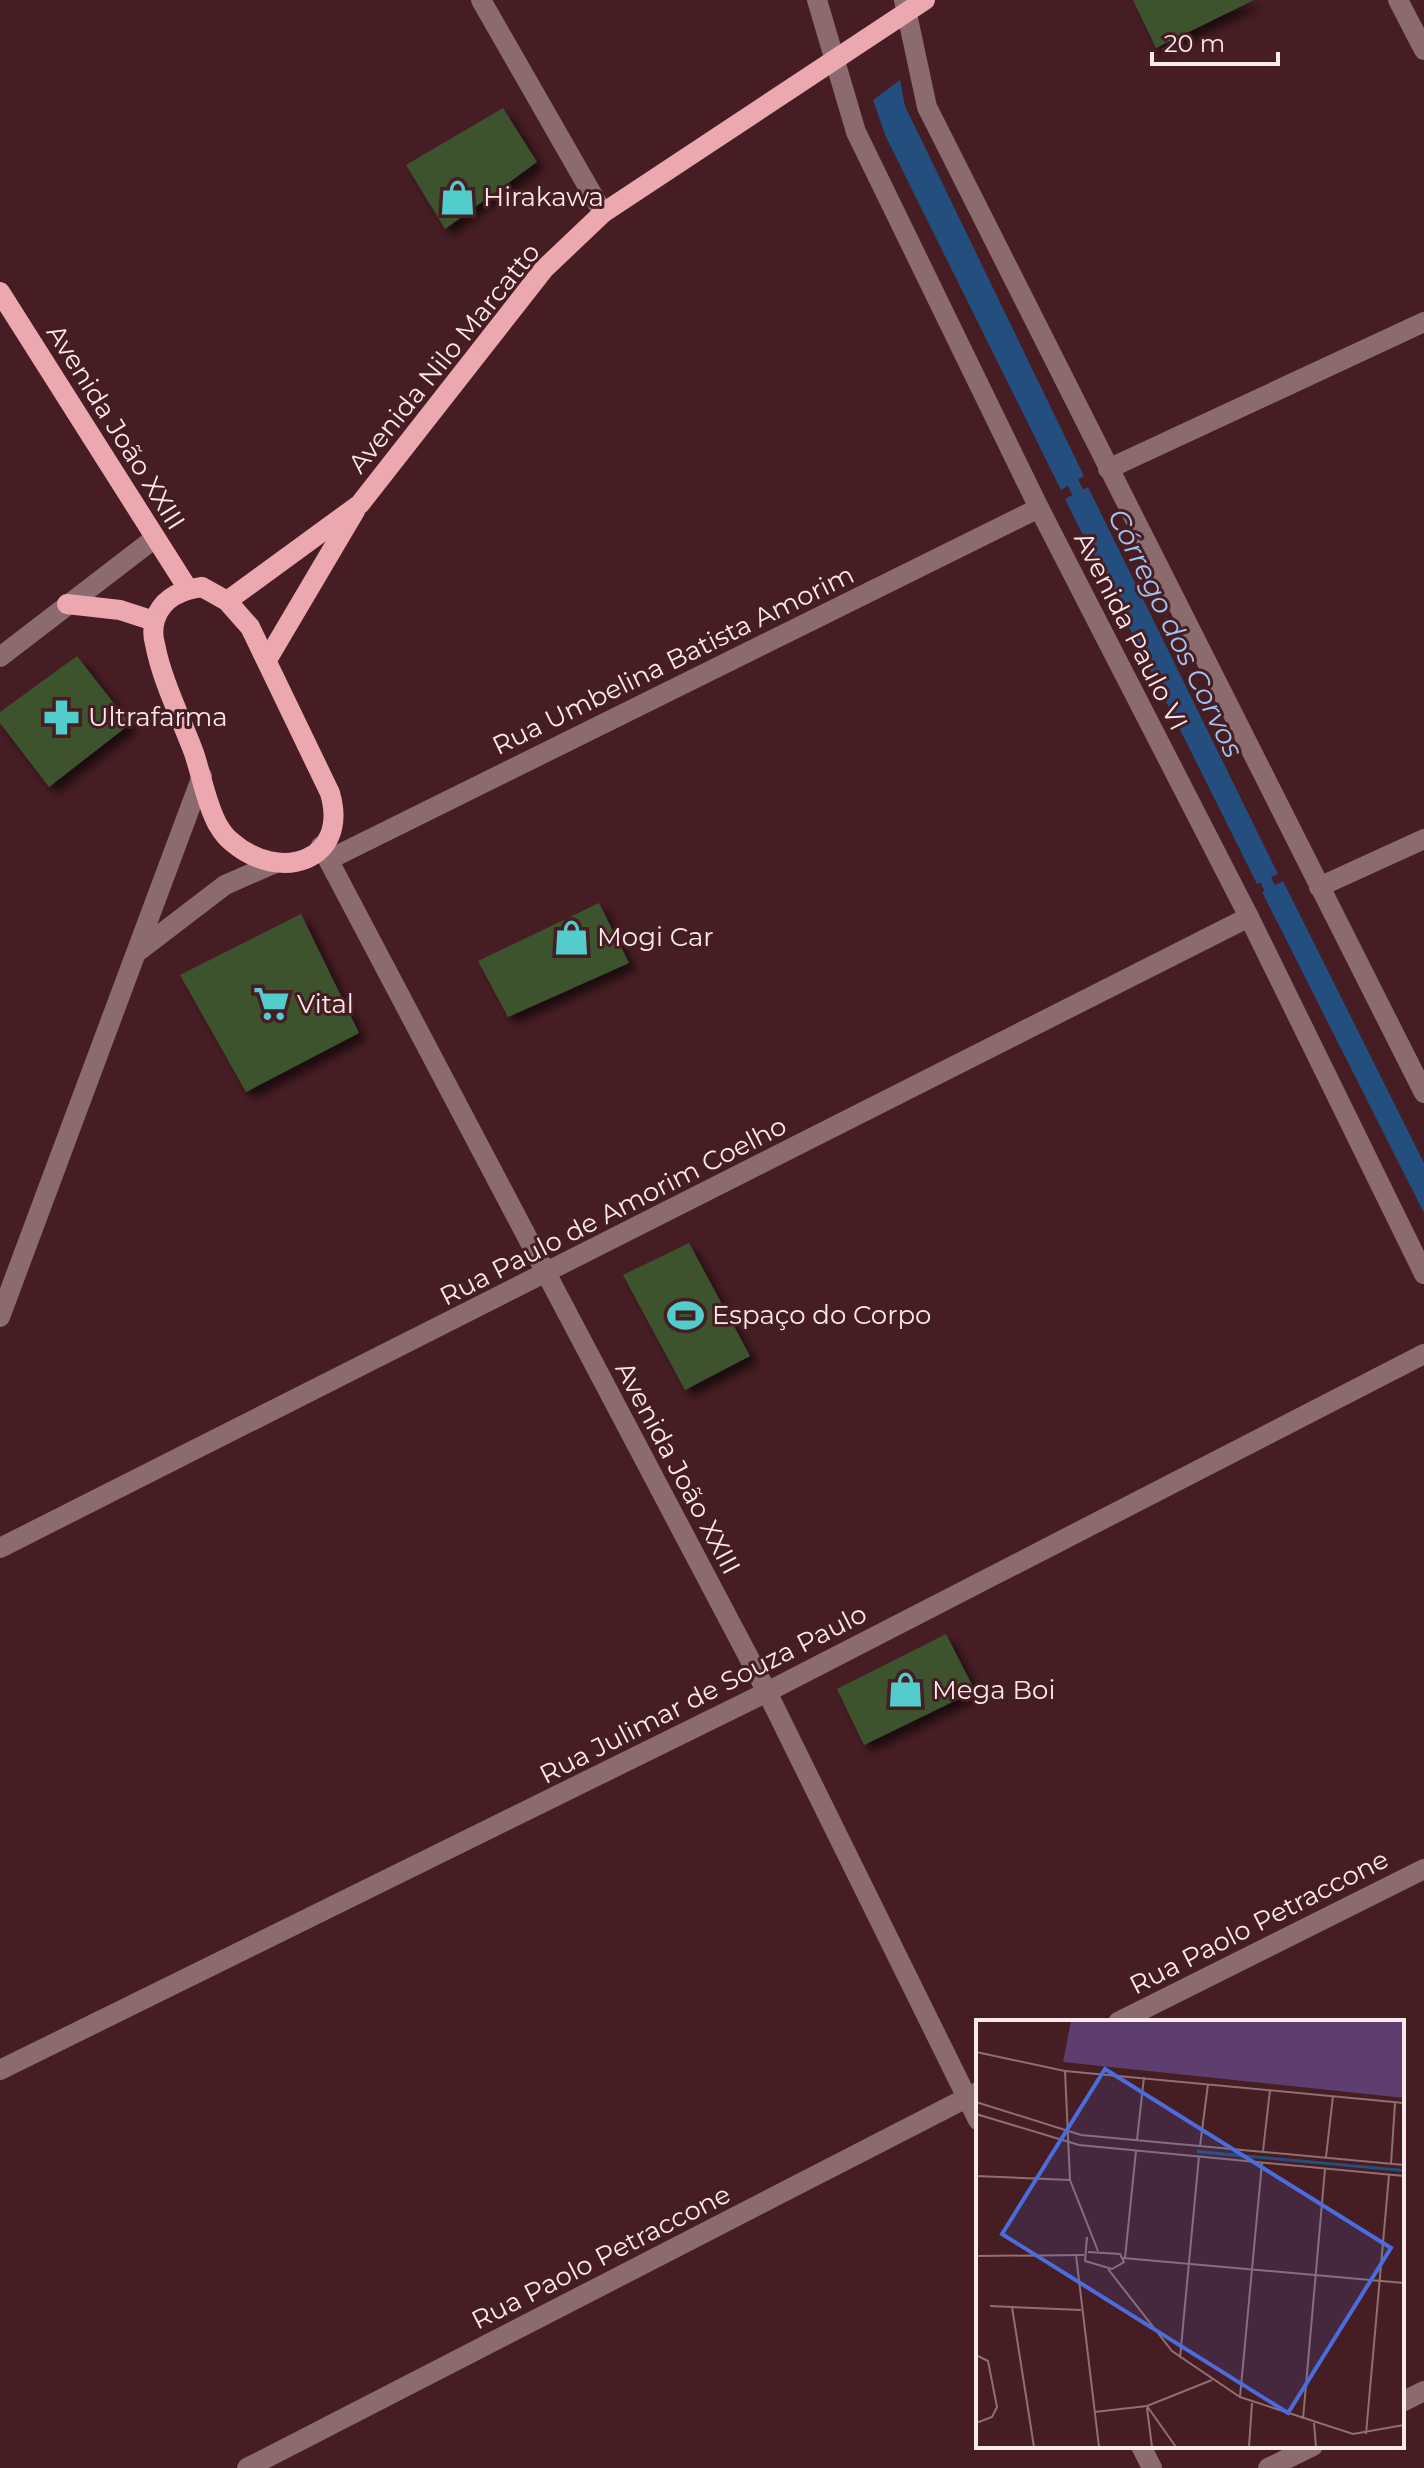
<svg xmlns="http://www.w3.org/2000/svg" width="1424" height="2468" viewBox="0 0 1424 2468" font-family="Montserrat,sans-serif">
<defs>
<filter id="shadow"><feDropShadow dx="7" dy="7" stdDeviation="4" flood-color="#0009"/></filter>
</defs>
<rect width="100%" height="100%" fill="#461d23"/>
<g fill="#244e7d">
<polygon points="900,80 905,106 1084,476 1061,490 886,137 873,100"/>
<polygon points="1088,487 1278,874 1257,884 1065,499"/>
<polygon points="1283,881 1424,1163 1424,1213 1262,892"/>
</g>
<g fill="none" stroke-linecap="round" stroke-linejoin="round">
<g stroke="#244e7d" stroke-width="12">
<polyline points="1067,470 1085,507"/>
<polyline points="1259,866 1277,903"/>
</g>
</g>
<g fill="#3e532e" filter="url(#shadow)">
<polygon points="1133,0 1254,0 1156,48"/>
<polygon points="503,108 537,162 445,229 406,165"/>
<polygon points="77,656 130,724 49,787 0,723 0,712"/>
<polygon points="599,903 629,963 508,1017 478,961"/>
<polygon points="301,914 359,1033 246,1092 180,975"/>
<polygon points="689,1243 750,1356 685,1390 623,1275"/>
<polygon points="946,1634 975,1691 864,1745 837,1689"/>
</g>
<g fill="none" stroke-linecap="round" stroke-linejoin="round">
<g stroke="#8b6b6e" stroke-width="20">
<polyline points="481,0 603,213"/>
<polyline points="817,0 856,132 1039,508 1249,917 1424,1274"/>
<polyline points="904,0 927,107 1424,1093"/>
<polyline points="1398,0 1424,50"/>
<polyline points="1108,469 1424,322"/>
<polyline points="0,657 155,538"/>
<polyline points="321,846 767,1692 978,2120"/>
<polyline points="330,859 1039,508"/>
<polyline points="1319,887 1424,839"/>
<polyline points="140,950 225,885 273,864"/>
<polyline points="0,1317 202,776"/>
<polyline points="0,1548 1249,917"/>
<polyline points="1118,2022 1424,1869"/>
<polyline points="0,2070 767,1692 1424,1354"/>
<polyline points="1402,2402 1424,2391"/>
<polyline points="1141,2446 1152,2468"/>
<polyline points="247,2468 978,2092"/>
<polyline points="1268,2468 1313,2446"/>
</g>
<g stroke="#eba9af" stroke-width="20">
<polyline points="0,292 188,589"/>
<path d="M202,587L227,601L250,627L330,793C350,862 279,883 232,842C225,837 217,825 214,817C205,797 201,774 194,753C181,718 162,681 155,644C153,637 153,627 155,620C162,598 181,590 202,587Z"/>
<polyline points="227,601 360,504 544,269 603,213 925,0"/>
<polyline points="67,604 120,610 154,621"/>
<polyline points="267,660 355,511"/>
</g>
</g>
<defs>
<symbol id="shop-bare" viewBox="-9 -9 18 18"><path d="M-5-2.5h2.3a2.7 3.5 0 0 1 5.4 0H5L5.5 6h-11ZM-1.5-2.5h3a1.5 2.3 0 0 0-3 0Z" fill="#53cdcb" stroke="#461d23" stroke-width="2.5" paint-order="stroke"/></symbol>
<symbol id="pharmacy-bare" viewBox="-9 -9 18 18"><path d="M-2-6h4v4h4v4h-4v4h-4v-4h-4v-4h4Z" fill="#53cdcb" stroke="#461d23" stroke-width="2.5" paint-order="stroke"/></symbol>
<symbol id="supermarket-bare" viewBox="-9 -9 18 18"><path d="M-6-5.5h2.5l.6 2H6L4.5 2H-2.5L-4.4-4H-6ZM-1.5 3.2a1.3 1.3 0 1 0 .1 0ZM3 3.2a1.3 1.3 0 1 0 .1 0Z" fill="#53cdcb" stroke="#461d23" stroke-width="2.5" paint-order="stroke"/></symbol>
<symbol id="stadium-bare" viewBox="-9 -9 18 18"><path d="M0-5a6.5 5 0 1 0 0 10a6.5 5 0 1 0 0-10ZM-3.5-1.8h7v3.6h-7Z" fill="#53cdcb" stroke="#461d23" stroke-width="2.5" paint-order="stroke"/></symbol>
</defs>
<g fill-rule="evenodd">
<use href="#shop-bare" x="432" y="172" width="51" height="51"/>
<use href="#pharmacy-bare" x="36" y="692" width="51" height="51"/>
<use href="#shop-bare" x="546" y="912" width="51" height="51"/>
<use href="#supermarket-bare" x="246" y="978" width="51" height="51"/>
<use href="#stadium-bare" x="660" y="1290" width="51" height="51"/>
<use href="#shop-bare" x="880" y="1664" width="51" height="51"/>
</g>
<g text-anchor="middle" dominant-baseline="central" stroke-width="6" stroke-linejoin="round" paint-order="stroke">
<g font-size="26" fill="#fbeaeb" stroke="#461d23" text-anchor="start">
<text x="483" y="197">Hirakawa</text>
<text x="88" y="717">Ultrafarma</text>
<text x="597" y="937">Mogi Car</text>
<text x="297" y="1004">Vital</text>
<text x="712" y="1315">Espaço do Corpo</text>
<text x="932" y="1690">Mega Boi</text>
</g>
<g font-size="26" fill="#fbeaeb" stroke="#461d23">
<text transform="translate(444 358) rotate(-51)">Avenida Nilo Marcatto</text>
<text transform="translate(116 427) rotate(58)">Avenida João XXIII</text>
<text transform="translate(1131 631) rotate(63)">Avenida Paulo VI</text>
<text transform="translate(673 660) rotate(-26)">Rua Umbelina Batista Amorim</text>
<text transform="translate(613 1211) rotate(-27)">Rua Paulo de Amorim Coelho</text>
<text transform="translate(678 1468) rotate(62)">Avenida João XXIII</text>
<text transform="translate(703 1694) rotate(-27)">Rua Julimar de Souza Paulo</text>
<text transform="translate(1259 1922) rotate(-27)">Rua Paolo Petraccone</text>
<text transform="translate(601 2257) rotate(-27)">Rua Paolo Petraccone</text>
</g>
<g font-size="28" font-style="italic" fill="#a1c5f0" stroke="#461d23">
<text transform="translate(1176 633) rotate(64)">Córrego dos Corvos</text>
</g>
</g>
<g transform="translate(976 2020)">
<rect width="428" height="428" fill="#461d23"/>
<path d="M95,1H428V78L87,42Z" fill="#5d3e6e"/>
<path d="M221,130L428,149V152L221,133Z" fill="#244e7d"/>
<path fill="none" stroke="#8e6f73" stroke-width="2" d="M0,32L89,51L94,160L122,231M89,51L428,83M0,82L105,115L428,145M0,94L103,125L428,156M161,120L168,57M224,126L232,64M287,131L294,70M350,137L357,76M415,144L419,83M0,156L94,160M111,217L109,241L136,249L148,242L144,234L112,232M100,235L123,427M0,236L108,235M147,238L428,263M149,238L160,131M132,249L196,331L264,377L377,414L428,405M14,286L105,290M36,287L58,427M0,335L12,341L21,387L16,397L0,403M204,338L223,136M264,377L286,143M171,386L200,427M171,388L176,427M118,392L171,386L236,360M327,399L349,149M338,403L340,427M390,414L413,155M273,427L276,383"/>
<path fill="#496ddc" fill-opacity="0.15" stroke="#496ddc" stroke-width="4" d="M129,49L415,228L312,393L26,214Z"/>
<rect width="428" height="428" fill="none" stroke="#fbeaeb" stroke-width="4"/>
</g>
<path d="M1152 52v12h126v-12" fill="none" stroke="#fbeaeb" stroke-width="4"/>
<text x="1164" y="52" font-size="24" fill="#fbeaeb" stroke="#461d23" stroke-width="6" paint-order="stroke">20 m</text>
</svg>
